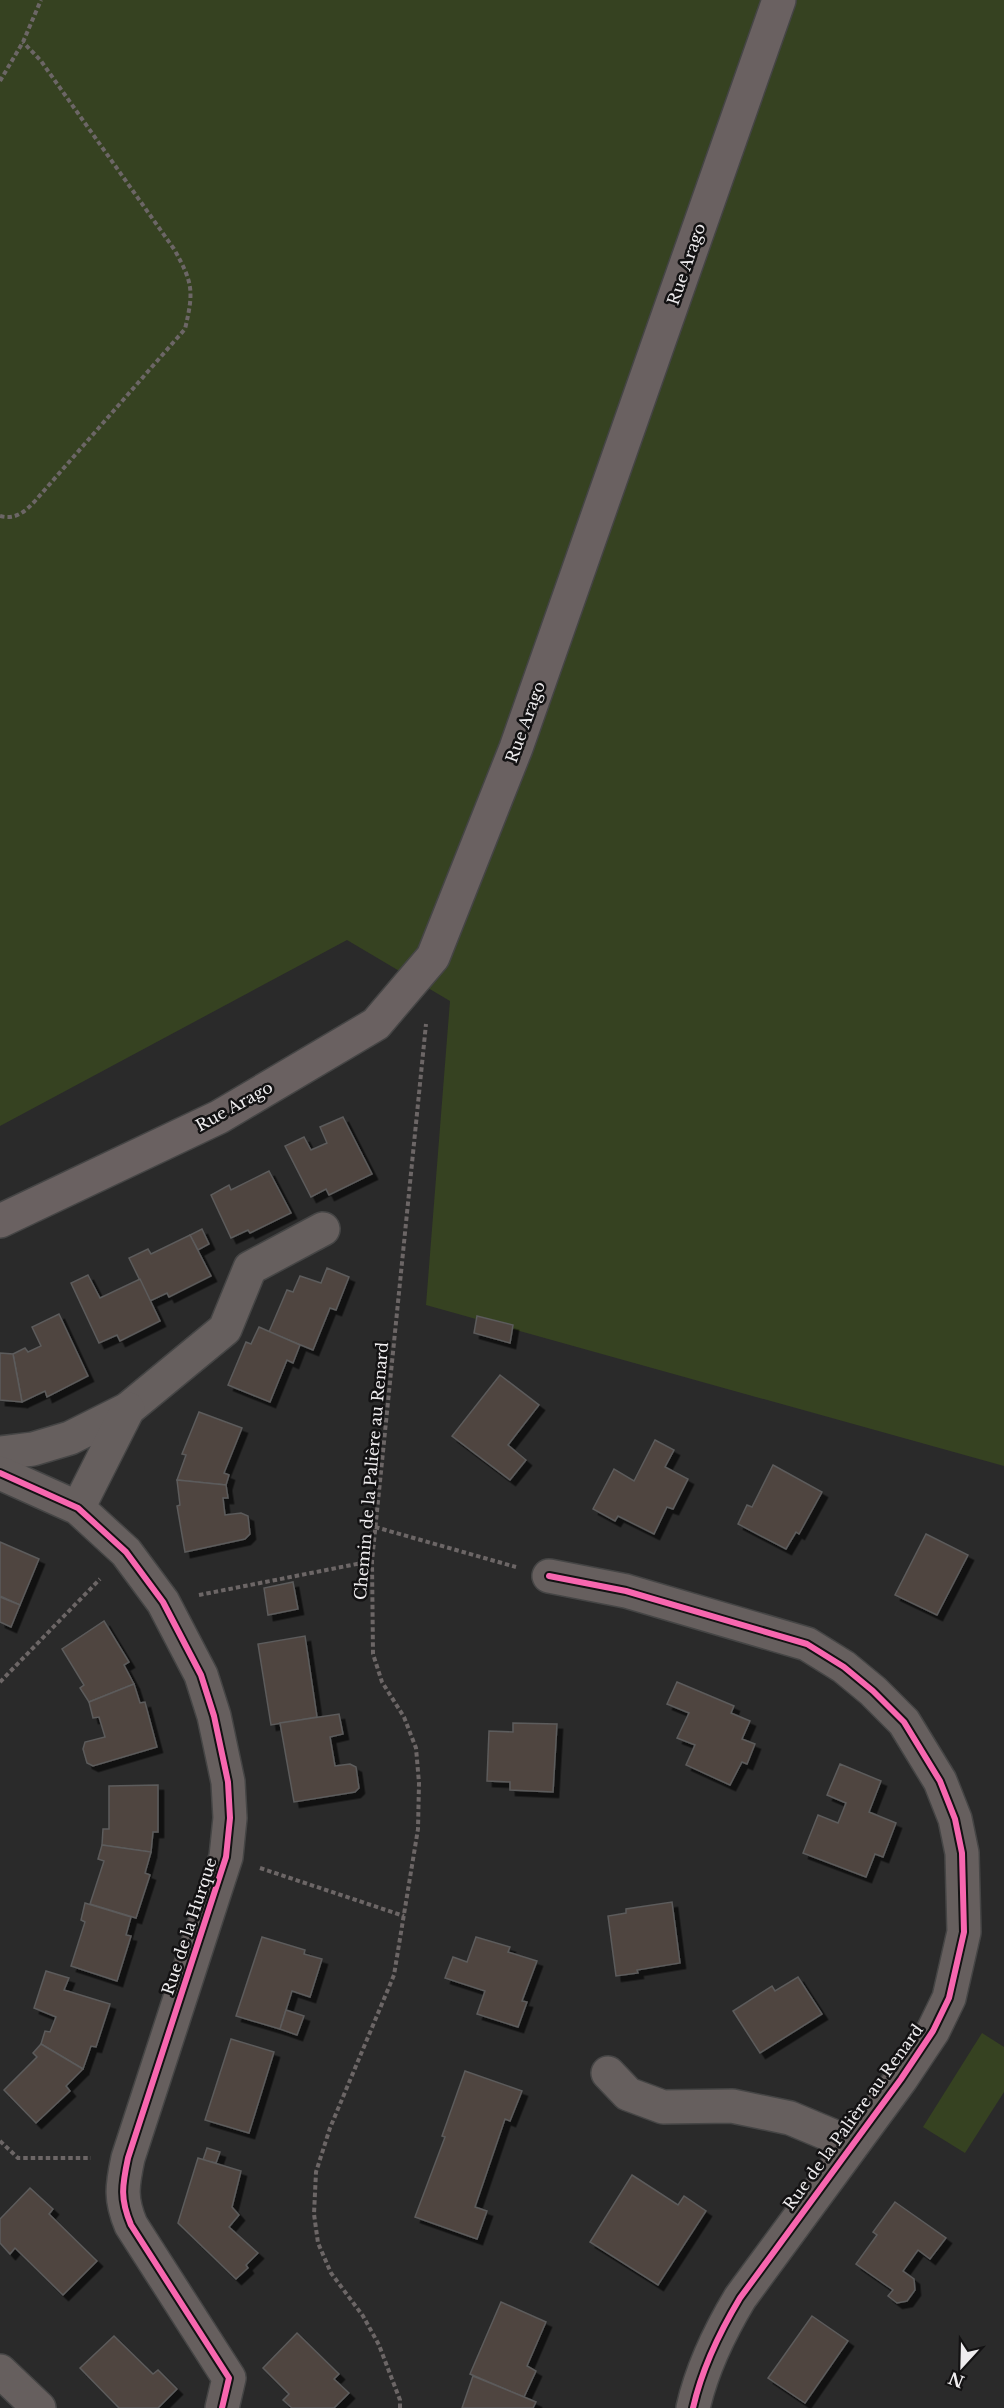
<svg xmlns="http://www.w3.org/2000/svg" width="1004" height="2408" viewBox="0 0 1004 2408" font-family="'Libre Baskerville',serif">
<defs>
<filter id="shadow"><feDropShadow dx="5.5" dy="5.5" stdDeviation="0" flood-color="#0009"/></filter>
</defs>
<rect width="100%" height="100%" fill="#2a2a2a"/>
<g fill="#364221">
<polygon points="0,0 1004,0 1004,1466 426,1305 450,1001 347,940 0,1126"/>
<polygon points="982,2033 1004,2047 1004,2092 965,2153 923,2127"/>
</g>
<g fill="#4f4541" stroke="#5c5b5b" stroke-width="1.5" filter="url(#shadow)">
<polygon points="343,1117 372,1174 329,1195 326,1189 311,1197 285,1146 304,1137 311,1150 327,1143 320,1127"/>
<polygon points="269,1171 291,1213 250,1233 248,1230 231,1238 211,1195 229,1185 231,1190"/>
<polygon points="202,1229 209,1244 198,1250 190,1235"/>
<polygon points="190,1235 211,1276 169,1297 167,1293 150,1301 129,1258 148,1249 151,1254"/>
<polygon points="327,1268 349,1277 336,1310 330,1308 313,1350 269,1332 287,1290 293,1292 300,1276 321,1283"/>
<polygon points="88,1275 100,1298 140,1279 160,1321 120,1341 117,1335 99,1343 71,1283"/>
<polygon points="59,1314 88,1376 47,1397 45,1391 22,1402 13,1354 25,1348 28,1352 41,1346 32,1327"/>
<polygon points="477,1316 513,1325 510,1343 474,1333"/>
<polygon points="259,1327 300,1345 293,1363 287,1360 270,1402 228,1385 246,1342 251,1344"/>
<polygon points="0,1353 13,1354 22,1402 0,1400"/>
<polygon points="500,1375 539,1405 508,1445 526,1460 510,1480 452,1436"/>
<polygon points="199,1412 242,1428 224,1473 229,1475 226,1485 177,1480 186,1455 182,1454"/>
<polygon points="655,1440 674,1450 665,1467 688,1479 673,1509 667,1507 654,1534 618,1516 615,1521 593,1509 614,1469 634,1481"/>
<polygon points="773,1465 822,1492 799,1534 796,1532 786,1549 738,1524 747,1505 752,1507"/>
<polygon points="177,1480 226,1485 228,1498 223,1498 225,1515 241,1513 248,1516 250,1534 245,1539 185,1552 177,1506 180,1505"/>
<polygon points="926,1534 968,1555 937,1615 895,1595"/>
<polygon points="0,1542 39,1559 20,1605 0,1596"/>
<polygon points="293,1582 298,1609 268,1615 264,1588"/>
<polygon points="0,1597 20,1605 11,1627 0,1622"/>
<polygon points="104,1621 129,1662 124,1665 134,1684 89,1702 80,1688 84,1685 62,1649"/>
<polygon points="305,1636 317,1717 271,1725 258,1644"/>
<polygon points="677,1682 734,1706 731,1713 750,1721 742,1739 755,1744 747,1764 742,1762 730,1785 686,1765 695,1745 677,1738 689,1713 667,1704"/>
<polygon points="134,1684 140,1703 145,1702 157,1747 93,1766 87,1763 83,1749 85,1742 105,1737 99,1717 93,1718 89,1702"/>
<polygon points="339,1714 343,1734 330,1737 335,1766 350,1764 356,1767 359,1788 355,1792 294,1802 280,1723"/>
<polygon points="513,1723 557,1724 553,1792 510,1790 510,1782 487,1781 489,1731 513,1732"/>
<polygon points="840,1764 881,1781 869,1812 896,1823 883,1857 875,1854 866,1877 803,1853 818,1815 838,1823 846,1803 827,1795"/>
<polygon points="158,1785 158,1832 153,1832 151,1852 102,1845 103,1829 109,1829 109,1786"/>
<polygon points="102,1845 151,1852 145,1873 150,1875 136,1918 90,1904 104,1861 98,1859"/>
<polygon points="672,1902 680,1963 637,1970 638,1973 616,1976 608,1916 626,1913 626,1909"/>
<polygon points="85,1903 131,1917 126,1935 131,1936 117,1981 71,1966 85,1922 81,1920"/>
<polygon points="262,1937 305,1950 304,1954 322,1959 310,1997 292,1991 280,2029 236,2016"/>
<polygon points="476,1937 510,1947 508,1952 537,1961 522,2001 527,2002 518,2027 477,2014 485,1991 445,1978 453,1957 467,1962"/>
<polygon points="46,1971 69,1978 64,1990 110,2004 96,2047 91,2046 83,2069 41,2044 45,2031 50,2032 56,2017 34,2008"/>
<polygon points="798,1977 822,2014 760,2053 733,2011 772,1986 775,1991"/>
<polygon points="286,2010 304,2016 297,2035 280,2029"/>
<polygon points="231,2039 274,2052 249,2133 205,2120"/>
<polygon points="41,2044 83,2069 66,2086 70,2091 36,2123 4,2090 37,2057 33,2053"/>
<polygon points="465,2071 522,2091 510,2121 505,2119 475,2207 487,2211 477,2239 415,2217 445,2137 442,2136"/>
<polygon points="207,2148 220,2152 216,2163 203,2160"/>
<polygon points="198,2158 241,2171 232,2207 239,2215 229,2227 258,2253 246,2265 248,2268 236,2279 178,2223"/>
<polygon points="632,2175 678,2205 684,2196 706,2211 658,2285 590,2242"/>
<polygon points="30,2188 53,2209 49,2214 97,2261 63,2295 15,2248 10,2254 0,2243 0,2219"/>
<polygon points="895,2202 946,2238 930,2259 918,2250 903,2271 914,2279 915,2290 907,2301 897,2303 888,2296 893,2290 856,2264 877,2235 873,2232"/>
<polygon points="501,2302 546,2322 527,2366 536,2371 524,2397 470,2374"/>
<polygon points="812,2316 848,2341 805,2403 768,2378"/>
<polygon points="297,2333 339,2374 334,2379 349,2393 334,2408 292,2408 283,2400 289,2394 263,2368"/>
<polygon points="114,2336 153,2374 158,2370 177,2389 158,2408 119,2408 80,2368"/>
<polygon points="473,2376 536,2402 533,2408 462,2408"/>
</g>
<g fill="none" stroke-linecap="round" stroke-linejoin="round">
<defs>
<g id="street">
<polyline points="0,1453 33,1449 70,1438 128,1409 225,1329 250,1268 323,1229"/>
<path d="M0,1473L78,1508L126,1552L163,1602L201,1675L214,1716L228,1782L230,1818L226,1857L128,2158C122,2186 120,2199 131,2225L229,2378L222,2408"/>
<polyline points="78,1508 128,1409"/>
<path d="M549,1576L626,1591L807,1644L844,1667L873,1691L904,1722L940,1781L955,1819L962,1853L964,1932L949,1998L933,2031L901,2079L740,2298C719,2333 702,2368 693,2408"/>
<polyline points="608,2073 628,2094 663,2107 732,2106 790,2118 852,2144"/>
<polyline points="0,2371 39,2408"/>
</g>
<polyline id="secondary" points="0,1221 219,1117 376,1024 433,957 516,748 779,0"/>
</defs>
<use href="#street" stroke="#454545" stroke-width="36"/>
<use href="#secondary" stroke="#454545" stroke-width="36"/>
<g stroke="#6c6666" stroke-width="4" stroke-dasharray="4.5 3" stroke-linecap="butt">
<polyline points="0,81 23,42 41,0"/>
<path d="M0,516C15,520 25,512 35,501L185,329C194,291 193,283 174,249L41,61L23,42"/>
<polyline points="375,1527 516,1567"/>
<polyline points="199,1595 372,1561"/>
<polyline points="0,1682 100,1579"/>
<polyline points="260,1868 404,1916"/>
<polyline points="0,2141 18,2158 91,2158"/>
<polyline points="400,2408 400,2400 379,2345 363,2316 331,2273 318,2243 314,2214 316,2172 330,2128 394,1975 418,1829 419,1783 416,1748 404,1717 382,1682 373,1654 372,1561 426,1024"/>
</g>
<use href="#street" stroke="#665f5e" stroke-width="33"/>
<use href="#secondary" stroke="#6a6161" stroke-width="33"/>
<defs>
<g id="cycleway">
<path d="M0,1473L78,1508L126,1552L163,1602L201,1675L214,1716L228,1782L230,1818L226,1857L128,2158C122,2186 120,2199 131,2225L229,2378L222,2408"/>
<path d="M549,1576L626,1591L807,1644L844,1667L873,1691L904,1722L940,1781L955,1819L962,1853L964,1932L949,1998L933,2031L901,2079L740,2298C719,2333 702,2368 693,2408"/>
</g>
</defs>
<use href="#cycleway" stroke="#131213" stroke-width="10"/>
<use href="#cycleway" stroke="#f766af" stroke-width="6"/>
</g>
<g text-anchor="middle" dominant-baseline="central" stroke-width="5" stroke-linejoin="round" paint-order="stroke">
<g font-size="16" fill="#eeecee" stroke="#131213">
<text transform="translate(686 264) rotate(-71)">Rue Arago</text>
<text transform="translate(525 722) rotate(-70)">Rue Arago</text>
<text transform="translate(234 1106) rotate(-29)">Rue Arago</text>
<text transform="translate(371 1471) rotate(-85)">Chemin de la Palière au Renard</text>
<text transform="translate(189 1926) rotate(-72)">Rue de la Hurque</text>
<text transform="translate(853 2117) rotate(-54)">Rue de la Palière au Renard</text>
</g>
</g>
<g transform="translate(962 2366) rotate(202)" stroke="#131213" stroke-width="4.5" paint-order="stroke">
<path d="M0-4.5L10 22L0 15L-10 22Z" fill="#eeecee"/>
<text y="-9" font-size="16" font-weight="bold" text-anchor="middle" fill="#eeecee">N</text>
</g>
</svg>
